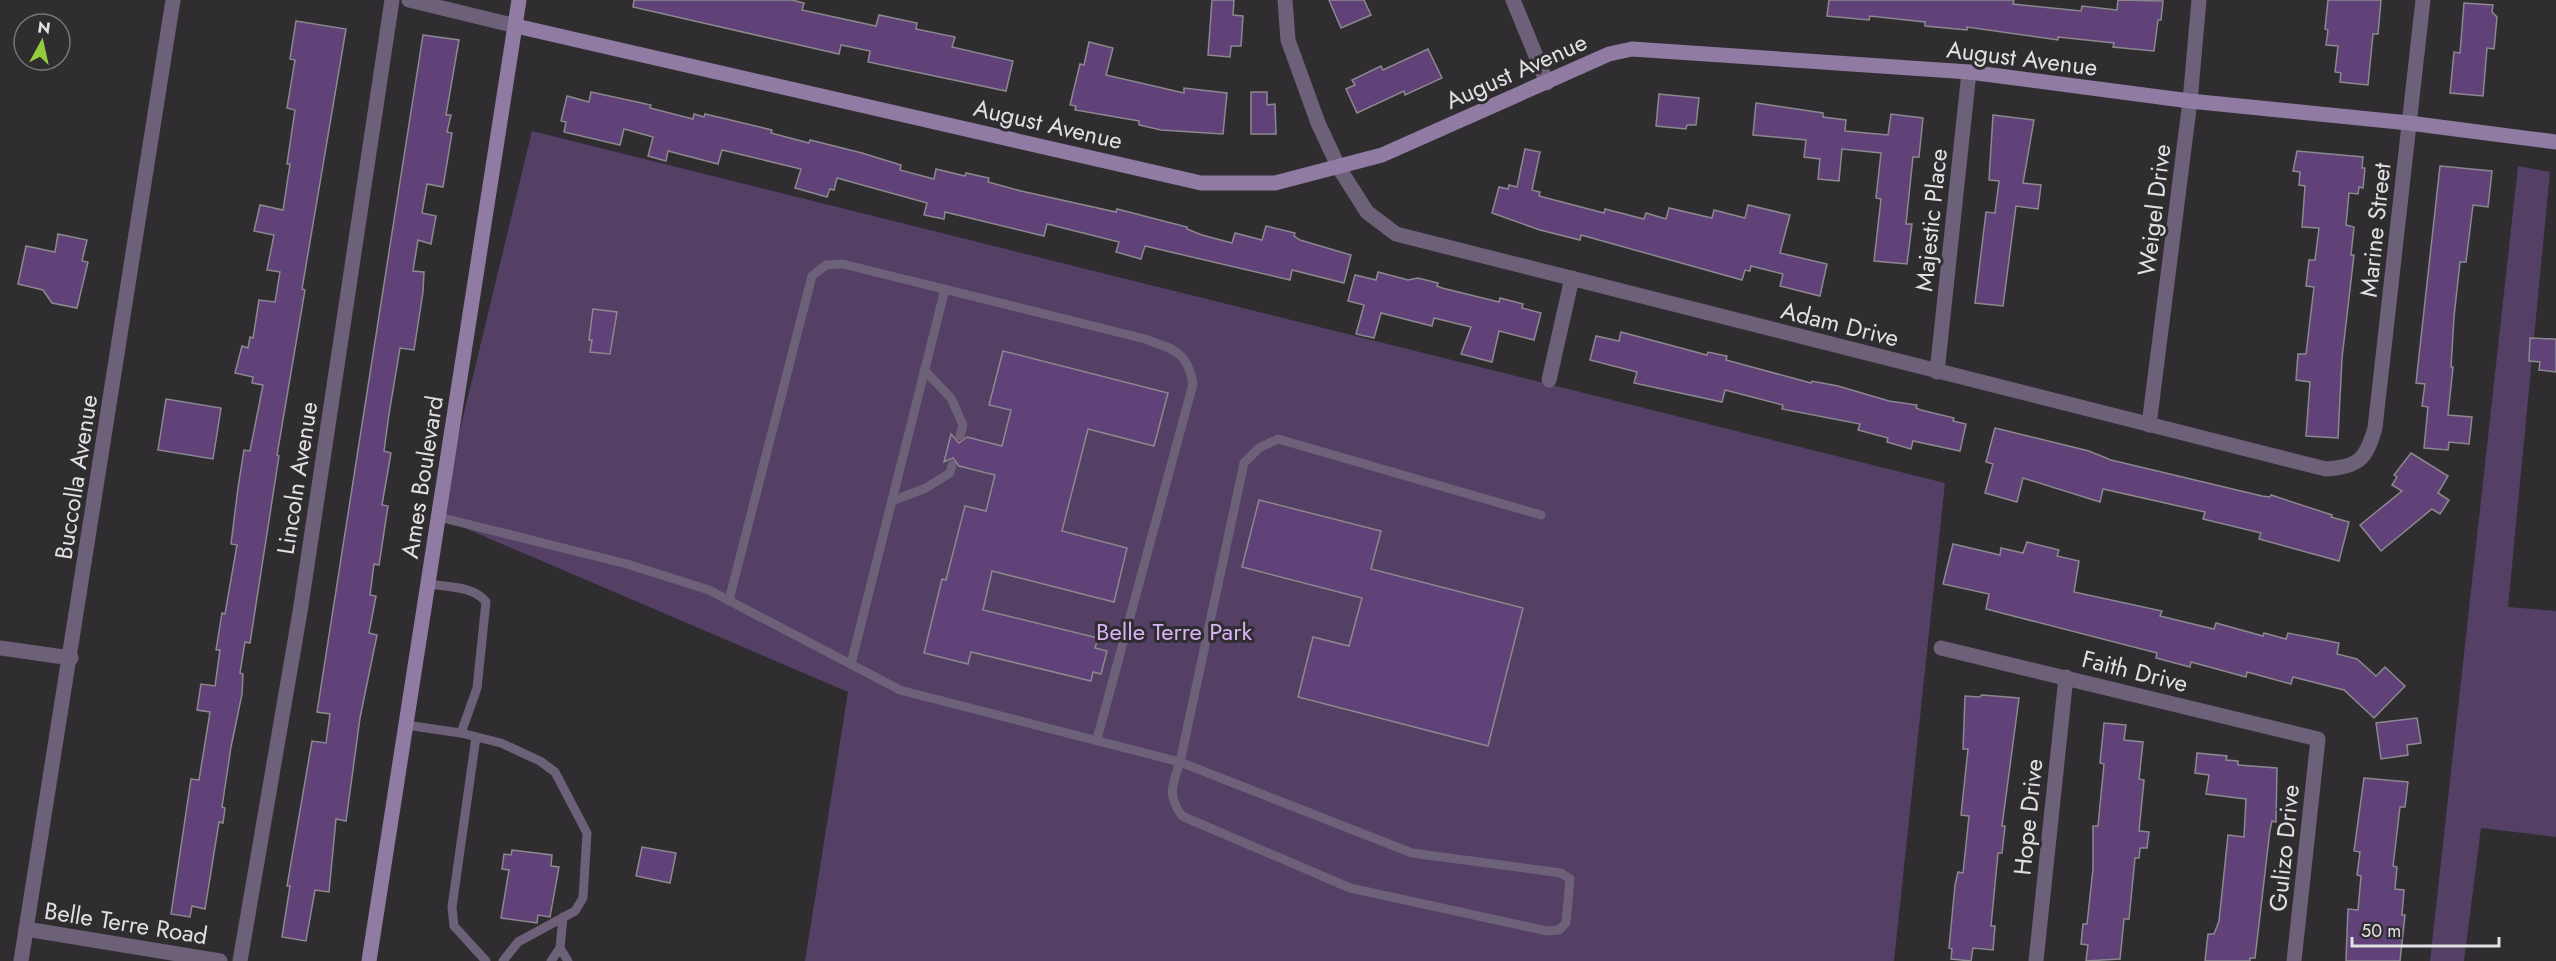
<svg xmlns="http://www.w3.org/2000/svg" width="2556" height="961" viewBox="0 0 2556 961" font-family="Jost,sans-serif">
<rect width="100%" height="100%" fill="#2f2d30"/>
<g fill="#543f65">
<polygon points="532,131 1945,483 1894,961 805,961 848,692 439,517"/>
<polygon points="2518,166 2550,172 2508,607 2556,611 2556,837 2481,828 2464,961 2430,961"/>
</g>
<g fill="#604178" stroke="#8b898d" stroke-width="1.5">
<polygon points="634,0 792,0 804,3 802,10 876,26 879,15 917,23 916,29 955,37 952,47 1013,61 1006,91 868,62 870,51 841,45 839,54 633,7"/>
<polygon points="1212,0 1234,0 1233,15 1243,16 1241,46 1231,46 1230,57 1208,55"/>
<polygon points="1329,0 1364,0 1371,15 1341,28"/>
<polygon points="1829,0 2014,0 2013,4 2081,11 2082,6 2117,10 2118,0 2163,1 2161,20 2158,20 2154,51 2113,47 2114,43 2058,37 2058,40 1967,27 1967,30 1925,26 1925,22 1870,16 1869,20 1827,16"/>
<polygon points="2328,0 2381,0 2378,34 2373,34 2368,85 2340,82 2341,73 2335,72 2338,46 2326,45 2328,30 2325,29"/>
<polygon points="2464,3 2493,5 2492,12 2497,17 2494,49 2487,48 2483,96 2450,93 2454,52 2460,53"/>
<polygon points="296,21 346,29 302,289 305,290 277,455 279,456 250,643 245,642 240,673 243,674 242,694 231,747 222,807 225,808 223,823 219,822 205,909 192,906 190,917 171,914 191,779 199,780 210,712 197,710 201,684 215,686 220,650 216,650 222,613 225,614 237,545 231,544 238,488 244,450 250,451 263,385 252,383 253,377 235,373 242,346 248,348 250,337 253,338 259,300 275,302 280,272 267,270 274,235 254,231 260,205 283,210 290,164 287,164 295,110 287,108 295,60 290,59"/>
<polygon points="423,35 459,40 446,115 451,115 447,132 452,133 443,187 427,184 422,213 436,216 431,244 418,240 413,271 424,272 423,292 414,350 400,348 389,414 384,451 391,453 382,505 388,506 379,565 374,564 370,595 376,596 369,633 377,635 360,718 346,821 336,819 329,892 315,890 306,941 282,937 290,886 287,886 312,741 326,743 330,714 317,712"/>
<polygon points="1089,42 1113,48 1106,75 1184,93 1184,88 1227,93 1223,134 1161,130 1139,125 1139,121 1075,110 1076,106 1070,105 1080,64 1084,65"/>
<polygon points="1428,49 1442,78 1405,95 1404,91 1357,113 1346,89 1355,85 1352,80 1381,66 1383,70"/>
<polygon points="591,92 651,105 650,108 693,119 694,114 704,117 705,114 772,130 771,133 809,143 810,140 862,153 901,165 900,170 934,179 936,169 965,176 966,173 989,178 988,182 1021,191 1116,212 1117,209 1187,227 1187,229 1202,235 1232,243 1235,233 1262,240 1266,226 1295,233 1294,236 1300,240 1351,255 1344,283 1292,270 1290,280 1145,246 1141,259 1116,252 1119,242 1047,224 1044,236 945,212 944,219 924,215 927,203 837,178 834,190 830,189 827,197 795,188 801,169 722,150 718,164 668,151 666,161 648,156 653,137 624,129 620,145 564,132 566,122 561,121 567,96 589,102"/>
<polygon points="1251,92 1267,92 1267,105 1275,104 1276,134 1251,134"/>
<polygon points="1659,94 1699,98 1696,125 1687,125 1686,129 1656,126"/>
<polygon points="1756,103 1823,113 1823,117 1846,120 1845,131 1888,135 1891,114 1923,118 1919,157 1913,157 1906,224 1912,224 1907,264 1874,261 1881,199 1876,198 1881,153 1842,149 1839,181 1818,179 1820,159 1804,157 1806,140 1753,135"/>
<polygon points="1993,115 2034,120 2023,183 2041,185 2038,209 2016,206 2003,306 1975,303 1986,212 1995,213 1999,181 1989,180"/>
<polygon points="1525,149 1540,152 1532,190 1540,192 1539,196 1604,213 1605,209 1644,219 1646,213 1666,219 1669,208 1712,218 1714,210 1745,218 1748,205 1790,215 1780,253 1827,264 1820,296 1780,286 1783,274 1751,266 1750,271 1745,270 1742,280 1581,235 1580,240 1540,230 1492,213 1499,187 1508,189 1509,185 1517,187"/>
<polygon points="2297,151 2363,157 2362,168 2365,168 2363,188 2359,187 2358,194 2349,193 2346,225 2354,227 2351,255 2354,255 2342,358 2338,438 2306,436 2310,382 2296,380 2298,354 2306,354 2314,287 2306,286 2309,260 2315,260 2319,228 2302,227 2305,186 2299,185 2300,172 2293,171"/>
<polygon points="2440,166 2492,171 2488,207 2473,205 2466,262 2460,262 2454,317 2451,367 2453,367 2448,415 2472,417 2469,444 2449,442 2448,450 2424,448 2428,407 2422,406 2425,384 2416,383"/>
<polygon points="58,234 87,240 82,261 88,262 77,308 52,303 43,290 18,284 26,246 55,252"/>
<polygon points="1378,272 1408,280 1418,278 1438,283 1437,286 1442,288 1499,302 1500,298 1523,304 1522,308 1541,313 1534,340 1499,331 1492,362 1461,354 1471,327 1434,318 1432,326 1381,313 1374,338 1356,334 1364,305 1348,301 1355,275 1376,280"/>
<polygon points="593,309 617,312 610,354 590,352 592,340 589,340"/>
<polygon points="1621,332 1707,355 1708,352 1727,356 1726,360 1811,383 1812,381 1838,386 1889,401 1917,405 1916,408 1921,410 1954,418 1953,421 1966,424 1960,451 1913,441 1911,449 1887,442 1888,438 1858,430 1860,424 1782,409 1783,405 1725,390 1722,402 1634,383 1637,372 1590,360 1596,336 1619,341"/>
<polygon points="2530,338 2556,339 2556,372 2539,370 2540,362 2529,361"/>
<polygon points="1003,351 1168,393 1154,446 1088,429 1062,531 1127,548 1114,602 992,571 983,610 1098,638 1095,648 1107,651 1101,674 1093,672 1091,681 971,652 968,664 924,653 942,579 946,580 965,506 986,511 995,475 959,466 953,458 944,462 951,434 959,443 967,437 1002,446 1011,410 989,405"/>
<polygon points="166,399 221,408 213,459 158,450"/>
<polygon points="1995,428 2089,451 2111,460 2262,496 2270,497 2271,495 2332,515 2331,517 2349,522 2339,561 2259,539 2261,533 2203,519 2205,512 2103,489 2100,502 2023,478 2017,502 1985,493 1993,464 1986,462"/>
<polygon points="2411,453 2448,476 2438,493 2449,500 2440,514 2432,509 2381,551 2360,525 2402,491 2392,485 2397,477 2394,475"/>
<polygon points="1259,500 1381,531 1371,569 1523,608 1488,746 1298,697 1313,637 1349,646 1362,598 1242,567"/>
<polygon points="2027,542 2059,550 2057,556 2079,561 2074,592 2162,611 2160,616 2214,629 2216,623 2263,636 2264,633 2286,639 2288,633 2339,643 2337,654 2357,659 2376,676 2385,667 2405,686 2374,718 2344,690 2293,677 2291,684 2247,672 2246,677 2191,662 2190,667 2156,658 2157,653 1986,609 1989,594 1943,584 1953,544 2000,555 2001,548 2023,553"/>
<polygon points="1982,695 2019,698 2002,826 2005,826 2002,853 1998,853 1991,926 1995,926 1993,950 1973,948 1971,961 1951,959 1952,949 1949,948 1955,885 1958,872 1963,873 1969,816 1961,815 1968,749 1963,749 1965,696 1979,697"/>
<polygon points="2417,718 2421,743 2407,745 2408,755 2381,759 2376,723"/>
<polygon points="2104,723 2126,725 2124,740 2143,742 2139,779 2144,780 2139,831 2149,832 2147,848 2140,848 2139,858 2135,858 2129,919 2124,919 2120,959 2086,961 2088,945 2081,944 2083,924 2087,924 2093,869 2093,826 2098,826 2104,764 2100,763"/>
<polygon points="2197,753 2227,756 2226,760 2238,761 2238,765 2277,768 2276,822 2272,821 2270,830 2255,958 2250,958 2250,961 2205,961 2208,934 2214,934 2219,921 2228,835 2244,837 2246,799 2206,794 2209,775 2195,773"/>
<polygon points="2364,778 2408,782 2405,807 2400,807 2393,866 2397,867 2395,889 2404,890 2402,915 2405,915 2400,961 2346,961 2348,909 2358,910 2361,876 2357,875 2360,852 2354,851"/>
<polygon points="642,847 676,853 670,883 636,876"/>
<polygon points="512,850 552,855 551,866 559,867 550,917 538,915 537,923 501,918 509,870 502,869 504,854 511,855"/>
</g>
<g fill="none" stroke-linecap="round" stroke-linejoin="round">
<g stroke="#6d6079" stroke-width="9">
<polyline points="924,370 951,398 963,425 960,436"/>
<polyline points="892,501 926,488 950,473 952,465"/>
<path d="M439,517L627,564L709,590L900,690L1180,762L1412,853L1561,873L1570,879L1566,923L1559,930L1547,931L1350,888L1182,816C1167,795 1172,785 1180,762L1244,463L1259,448L1278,439L1541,515"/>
<path d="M729,600L812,276L826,265L843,264L1145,339C1175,350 1187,351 1193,384L1097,739"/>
<polyline points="851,664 945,289"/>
<path d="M406,725L461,733L477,688L486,602C474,586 447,587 428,584"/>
<polyline points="461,733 501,743 540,761 555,772 587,833 583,898 575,911 518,942 503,961"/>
<polyline points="476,737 452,907 454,926 486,961"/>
<polyline points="560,948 563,917"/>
<polyline points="551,961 560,948 568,961"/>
</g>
<g stroke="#6d6079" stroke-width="15">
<polyline points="409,0 516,26"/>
<path d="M1285,0L1288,40L1318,123L1339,168L1367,212L1396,234L2326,469C2359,467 2366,459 2375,428L2423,0"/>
<polyline points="1513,0 1547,83"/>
<polyline points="1937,372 1969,72"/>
<polyline points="1549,380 1572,278"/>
<polyline points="2149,425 2190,101 2199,0"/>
<polyline points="0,648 71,658"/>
<polyline points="1941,648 2318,739 2294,961"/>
<polyline points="26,929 220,961"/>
<polyline points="21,961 173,0"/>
<polyline points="240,961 300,612 392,0"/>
<polyline points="2036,961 2066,677"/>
</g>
<g stroke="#907ba3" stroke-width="15">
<polyline points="516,26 1201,183 1275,183 1382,155 1609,54 1632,49 1969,72 2190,101 2409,123 2556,142"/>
<polyline points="369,961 519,0"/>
</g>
</g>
<g text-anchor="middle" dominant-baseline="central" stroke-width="6" stroke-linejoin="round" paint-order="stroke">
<g font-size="24" fill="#e1e0e2" stroke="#2f2d30">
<text transform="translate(2022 58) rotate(7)">August Avenue</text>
<text transform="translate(1516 71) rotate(-24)">August Avenue</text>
<text transform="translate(1048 124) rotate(13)">August Avenue</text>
<text transform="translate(2154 210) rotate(-83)">Weigel Drive</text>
<text transform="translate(1931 220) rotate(-84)">Majestic Place</text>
<text transform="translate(2375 230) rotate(-84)">Marine Street</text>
<text transform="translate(1840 324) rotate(14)">Adam Drive</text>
<text transform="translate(76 477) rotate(-81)">Buccolla Avenue</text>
<text transform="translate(422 477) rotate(-81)">Ames Boulevard</text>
<text transform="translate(297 478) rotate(-81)">Lincoln Avenue</text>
<text transform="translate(2135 671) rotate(14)">Faith Drive</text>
<text transform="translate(2028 817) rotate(-84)">Hope Drive</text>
<text transform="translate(2284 848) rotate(-84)">Gulizo Drive</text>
<text transform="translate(126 923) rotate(9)">Belle Terre Road</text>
</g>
<g font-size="24" fill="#d7b3f6" stroke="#2f2d30">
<text x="1174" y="631">Belle Terre Park</text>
</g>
</g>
<g transform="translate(42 42) rotate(8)"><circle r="28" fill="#2f2d30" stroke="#767577" stroke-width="1.5"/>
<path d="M0-4.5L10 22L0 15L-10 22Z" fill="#93cc3d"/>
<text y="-9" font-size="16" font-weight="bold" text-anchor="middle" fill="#e1e0e2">N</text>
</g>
<path d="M2352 937v9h147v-9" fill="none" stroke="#e1e0e2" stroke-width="3"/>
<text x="2361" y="937" font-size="18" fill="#e1e0e2" stroke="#2f2d30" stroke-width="4.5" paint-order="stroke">50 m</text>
</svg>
